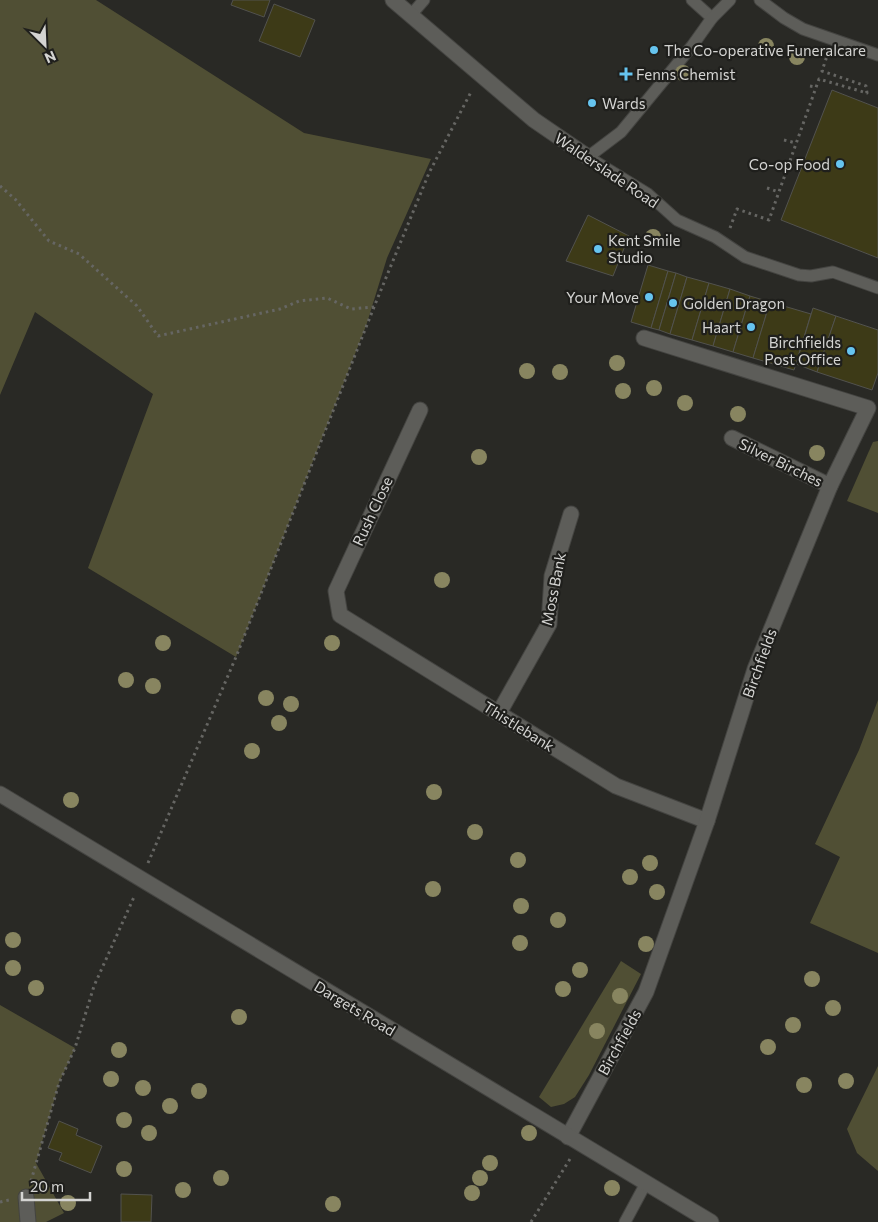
<svg xmlns="http://www.w3.org/2000/svg" width="878" height="1222" viewBox="0 0 878 1222" font-family="Commissioner,sans-serif">
<rect width="100%" height="100%" fill="#292925"/>
<g fill="#504f34">
<polygon points="0,0 96,0 304,133 431,159 387,258 366,326 236,657 88,568 153,394 35,312 0,395"/>
<polygon points="878,441 878,513 847,501 873,442"/>
<polygon points="878,700 878,953 810,923 840,857 815,844 859,750"/>
<polygon points="621,961 641,974 589,1075 575,1097 564,1104 551,1107 539,1097"/>
<polygon points="0,1005 75,1048 59,1083 36,1163 64,1213 46,1222 0,1222"/>
<polygon points="878,1066 878,1171 857,1153 847,1129"/>
</g>
<g fill="#3d3a17" stroke="#52524e">
<polygon points="233,0 270,0 264,17 231,5"/>
<polygon points="274,4 315,20 300,57 259,41"/>
<polygon points="832,90 878,108 878,258 781,220"/>
<polygon points="588,215 629,236 613,276 566,261"/>
<polygon points="648,265 668,271 651,328 631,322"/>
<polygon points="668,271 676,273 659,330 651,328"/>
<polygon points="676,273 687,277 670,334 659,330"/>
<polygon points="687,277 709,283 692,340 670,334"/>
<polygon points="709,283 730,289 713,346 692,340"/>
<polygon points="730,289 750,296 733,352 713,346"/>
<polygon points="750,296 770,302 753,358 733,352"/>
<polygon points="770,302 811,314 794,370 753,358"/>
<polygon points="813,308 836,316 817,372 796,364"/>
<polygon points="836,316 878,330 878,373 872,390 817,372"/>
<polygon points="59,1121 78,1129 76,1135 102,1146 91,1173 59,1160 62,1153 48,1148"/>
<polygon points="121,1194 152,1195 151,1222 121,1222"/>
</g>
<g fill="none" stroke-linecap="round" stroke-linejoin="round">
<defs>
<g id="lane">
<polyline points="692,0 712,18"/>
<polyline points="730,0 712,18 692,46 621,132 588,157 648,194 677,220 715,237 745,257 799,275 811,276 833,272 878,288"/>
<polyline points="760,0 784,18 803,29 878,55"/>
<polyline points="411,15 424,0"/>
<polyline points="625,1222 646,1183"/>
</g>
<g id="street">
<polyline points="393,0 534,120 588,157"/>
<polyline points="420,410 336,591 340,615 616,786 707,821"/>
<polyline points="732,438 830,486"/>
<polyline points="499,713 549,624 552,576 571,514"/>
<polyline points="568,1137 646,992 707,821 755,669 830,486 868,408 644,338"/>
<polyline points="26,1197 28,1222"/>
</g>
<polyline id="secondary" points="0,794 711,1222"/>
</defs>
<use href="#lane" stroke="#444441" stroke-width="13"/>
<use href="#street" stroke="#444441" stroke-width="17"/>
<use href="#secondary" stroke="#444441" stroke-width="17"/>
<g stroke="#666663" stroke-width="3" stroke-dasharray="2.5 4" stroke-linecap="butt">
<polyline points="810,86 816,87"/>
<polyline points="784,140 796,143"/>
<polyline points="0,186 15,199 49,241 79,254 137,306 158,336 280,309 299,301 327,298 351,309 374,307"/>
<polyline points="767,188 779,192"/>
<polyline points="730,228 737,209 769,220 819,79 867,93 866,86 822,71 827,56"/>
<polyline points="148,863 236,657 374,307 429,173 472,90"/>
<polyline points="31,1181 59,1083 75,1048 94,986 134,897"/>
<polyline points="0,1202 9,1200"/>
<polyline points="531,1222 570,1159"/>
</g>
<use href="#lane" stroke="#5d5d59" stroke-width="11"/>
<use href="#street" stroke="#5d5d59" stroke-width="15"/>
<use href="#secondary" stroke="#5d5d59" stroke-width="15"/>
</g>
<g fill="#888560">
<circle cx="766" cy="46" r="8"/>
<circle cx="797" cy="57" r="8"/>
<circle cx="683" cy="73" r="8"/>
<circle cx="653" cy="237" r="8"/>
<circle cx="617" cy="363" r="8"/>
<circle cx="527" cy="371" r="8"/>
<circle cx="560" cy="372" r="8"/>
<circle cx="654" cy="388" r="8"/>
<circle cx="623" cy="391" r="8"/>
<circle cx="685" cy="403" r="8"/>
<circle cx="738" cy="414" r="8"/>
<circle cx="817" cy="453" r="8"/>
<circle cx="479" cy="457" r="8"/>
<circle cx="442" cy="580" r="8"/>
<circle cx="163" cy="643" r="8"/>
<circle cx="332" cy="643" r="8"/>
<circle cx="126" cy="680" r="8"/>
<circle cx="153" cy="686" r="8"/>
<circle cx="266" cy="698" r="8"/>
<circle cx="291" cy="704" r="8"/>
<circle cx="279" cy="723" r="8"/>
<circle cx="252" cy="751" r="8"/>
<circle cx="434" cy="792" r="8"/>
<circle cx="71" cy="800" r="8"/>
<circle cx="475" cy="832" r="8"/>
<circle cx="518" cy="860" r="8"/>
<circle cx="650" cy="863" r="8"/>
<circle cx="630" cy="877" r="8"/>
<circle cx="433" cy="889" r="8"/>
<circle cx="657" cy="892" r="8"/>
<circle cx="521" cy="906" r="8"/>
<circle cx="558" cy="920" r="8"/>
<circle cx="13" cy="940" r="8"/>
<circle cx="520" cy="943" r="8"/>
<circle cx="646" cy="944" r="8"/>
<circle cx="13" cy="968" r="8"/>
<circle cx="580" cy="970" r="8"/>
<circle cx="812" cy="979" r="8"/>
<circle cx="36" cy="988" r="8"/>
<circle cx="563" cy="989" r="8"/>
<circle cx="620" cy="996" r="8"/>
<circle cx="833" cy="1008" r="8"/>
<circle cx="239" cy="1017" r="8"/>
<circle cx="793" cy="1025" r="8"/>
<circle cx="597" cy="1031" r="8"/>
<circle cx="768" cy="1047" r="8"/>
<circle cx="119" cy="1050" r="8"/>
<circle cx="111" cy="1079" r="8"/>
<circle cx="846" cy="1081" r="8"/>
<circle cx="804" cy="1085" r="8"/>
<circle cx="143" cy="1088" r="8"/>
<circle cx="199" cy="1091" r="8"/>
<circle cx="170" cy="1106" r="8"/>
<circle cx="124" cy="1120" r="8"/>
<circle cx="149" cy="1133" r="8"/>
<circle cx="529" cy="1133" r="8"/>
<circle cx="490" cy="1163" r="8"/>
<circle cx="124" cy="1169" r="8"/>
<circle cx="221" cy="1178" r="8"/>
<circle cx="480" cy="1178" r="8"/>
<circle cx="612" cy="1188" r="8"/>
<circle cx="183" cy="1190" r="8"/>
<circle cx="472" cy="1193" r="8"/>
<circle cx="68" cy="1203" r="8"/>
<circle cx="333" cy="1204" r="8"/>
</g>
<g fill="#66c4ef" stroke="#1f1f1c" stroke-width="2">
<circle cx="654" cy="50" r="5"/>
<path d="M623.5 66.5h5v5h5v5h-5v5h-5v-5h-5v-5h5z"/>
<circle cx="592" cy="103" r="5"/>
<circle cx="840" cy="164" r="5"/>
<circle cx="598" cy="249" r="5"/>
<circle cx="649" cy="297" r="5"/>
<circle cx="673" cy="303" r="5"/>
<circle cx="751" cy="327" r="5"/>
<circle cx="851" cy="351" r="5"/>
</g>
<g text-anchor="middle" dominant-baseline="central" stroke-width="4.5" stroke-linejoin="round" paint-order="stroke">
<g font-size="15" fill="#d4d4d2" stroke="#1f1f1c" text-anchor="start">
<text x="664" y="50">The Co-operative Funeralcare</text>
<text x="636" y="74">Fenns Chemist</text>
<text x="602" y="103">Wards</text>
<text x="830" y="164" text-anchor="end">Co-op Food</text>
<text x="608" y="240">Kent Smile<tspan x="608" dy="17">Studio</tspan></text>
<text x="639" y="297" text-anchor="end">Your Move</text>
<text x="683" y="303">Golden Dragon</text>
<text x="741" y="327" text-anchor="end">Haart</text>
<text x="841" y="342" text-anchor="end">Birchfields<tspan x="841" dy="17">Post Office</tspan></text>
</g>
<g font-size="15" fill="#d4d4d2" stroke="#1f1f1c">
<text transform="translate(607 170) rotate(34)">Walderslade Road</text>
<text transform="translate(781 462) rotate(26)">Silver Birches</text>
<text transform="translate(372 511) rotate(-65)">Rush Close</text>
<text transform="translate(553 589) rotate(-79)">Moss Bank</text>
<text transform="translate(759 663) rotate(-70)">Birchfields</text>
<text transform="translate(519 726) rotate(32)">Thistlebank</text>
<text transform="translate(355 1008) rotate(31)">Dargets Road</text>
<text transform="translate(619 1042) rotate(-61)">Birchfields</text>
</g>
</g>
<g transform="translate(45 45) rotate(156)" stroke="#1f1f1c" stroke-width="4" paint-order="stroke">
<path d="M0-4L9 19L0 12L-9 19Z" fill="#d4d4d2"/>
<text y="-8" font-size="14" font-weight="bold" text-anchor="middle" fill="#d4d4d2">N</text>
</g>
<path d="M22 1192v8h68v-8" fill="none" stroke="#d4d4d2" stroke-width="2.5"/>
<text x="30" y="1192" font-size="15" fill="#d4d4d2" stroke="#1f1f1c" stroke-width="4" paint-order="stroke">20 m</text>
</svg>
